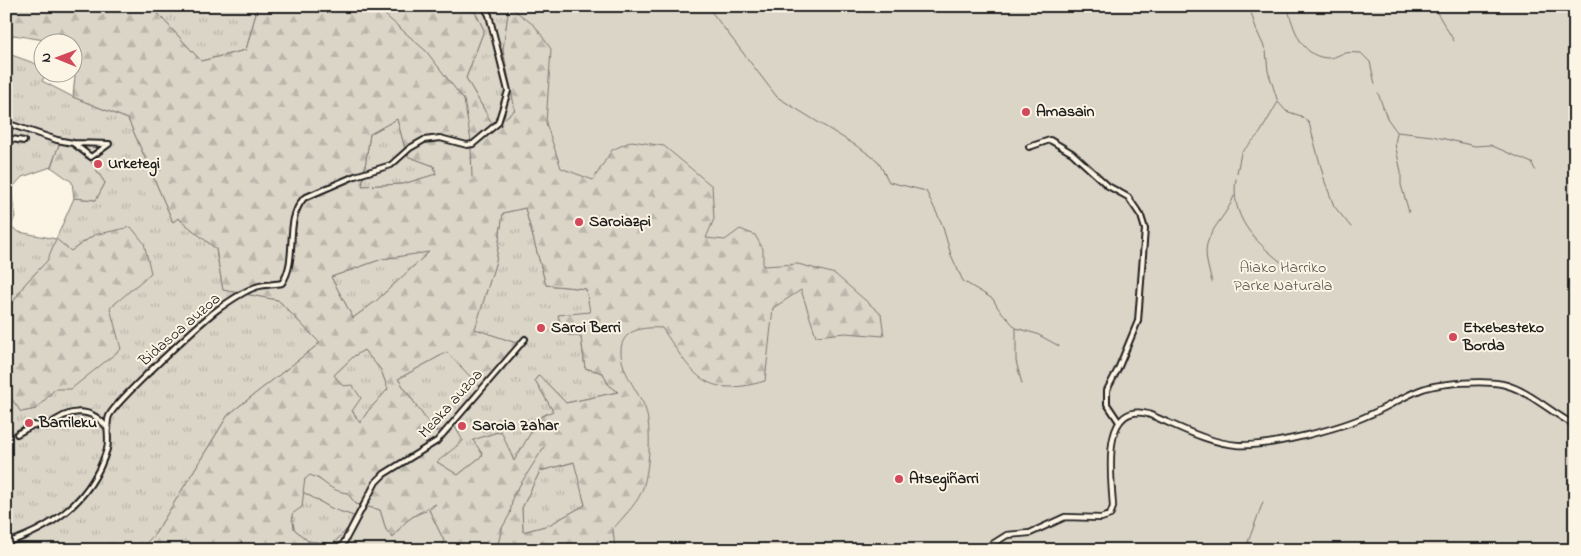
<svg xmlns="http://www.w3.org/2000/svg" width="1581" height="556" viewBox="0 0 1581 556" font-family="'Indie Flower',sans-serif">
<defs>
<pattern id="grass-tufts" width="24" height="20" patternUnits="userSpaceOnUse" patternTransform="scale(1.25)"><rect width="24" height="20" fill="#dbd5c8"/><path d="M3 7l-1-3M5 7V3M7 7l1-3M15 17l-1-3M17 17v-4M19 17l1-3" fill="none" stroke="#bbb6ab"/></pattern>
<pattern id="forest-firs" width="22" height="20" patternUnits="userSpaceOnUse" patternTransform="scale(1.25)"><rect width="22" height="20" fill="#dbd5c8"/><path d="M5 1l3.5 6h-7zM16 11l3.5 6h-7z" fill="#bbb6ab"/></pattern>
</defs>
<rect width="100%" height="100%" fill="#fcf5e5"/>
<filter id="ink" filterUnits="userSpaceOnUse"><feTurbulence type="fractalNoise" baseFrequency=".02" numOctaves="2"/><feDisplacementMap in="SourceGraphic" scale="10" xChannelSelector="R" yChannelSelector="G"/><feConvolveMatrix kernelMatrix="1 2 1 2 8 2 1 2 1" color-interpolation-filters="sRGB"/></filter>
<g filter="url(#ink)">
<g fill="url(#grass-tufts)" stroke="#7c7872">
<polygon points="151,6 258,6 246,50 201,61"/>
<polygon points="452,6 509,6 503,50 515,110 494,127 466,78 484,30 475,12 454,9"/>
<polygon points="6,53 42,66 42,72 46,73 42,81 73,97 128,119 173,222 178,218 216,249 223,290 278,300 320,343 228,415 155,534 139,550 6,550 6,386 8,393 21,412 36,409 55,389 110,308 94,235 71,251 47,261 25,284 6,313 6,229 11,227 19,232 56,239 74,198 96,200 105,183 85,153 60,142 51,167 22,177 11,189 6,185 6,131 13,127 6,121"/>
<polygon points="397,119 407,156 434,166 437,174 403,184 362,186 370,134"/>
<polygon points="525,208 546,285 586,289 591,313 581,337 585,368 603,373 608,384 618,392 566,403 539,375 535,380 553,411 540,417 514,462 500,431 474,440 483,455 458,475 437,462 455,427 434,431 398,379 447,352 519,344 474,329 496,261 503,213"/>
<polygon points="430,251 376,301 353,318 331,277 382,259"/>
<path d="M364,350L381,370L388,389L368,411L360,424C349,408 346,390 334,375L354,356Z"/>
<polygon points="575,462 585,505 549,525 523,532 522,508 540,471"/>
<polygon points="303,492 333,509 355,516 348,528 333,544 308,541 294,529 291,513 302,507"/>
</g>
<g fill="url(#forest-firs)" stroke="#7c7872" fill-rule="evenodd">
<path d="M6,6H151L201,61L246,50L258,6H452L454,9L475,12L484,30L466,78L494,127L515,110L503,50L509,6L771,188L1098,550H441L444,541L429,510L436,504C417,513 404,520 393,538L386,530L380,510L356,504L347,493L334,491L318,478L305,479L302,507L292,514L294,529L308,541L312,550H139L155,534L228,415L320,343L278,300L223,290L216,249L178,218L173,222L128,119L73,97L76,65L73,60L72,42H56L14,35L6,40ZM397,119L407,156L434,166L436,174L403,184L362,186L370,134ZM525,208L546,285L586,289L590,312L558,315L564,334L581,337L585,368L603,373L608,384L618,392L566,403L539,375L535,380L553,411L540,417L514,461L501,431L473,440L483,455L458,475L437,462L463,441L455,427L442,431H434L398,379L447,352L482,389L519,344L475,329L496,261L503,213ZM429,252L376,301L353,318L331,277L382,259ZM364,350L381,370L388,389L368,411L360,423L352,411L361,398L352,385L343,386L334,375L354,356ZM574,462L585,505L549,525L523,532L522,508L540,471Z"/>
<polygon points="60,142 85,153 105,183 96,200 74,198 72,182 51,167"/>
<polygon points="6,185 11,189 15,216 11,227 6,229"/>
<polygon points="131,227 144,243 151,273 110,308 121,349 71,389 55,389 36,409 21,412 9,395 6,383 6,313 25,284 47,261 56,239 71,251 94,235"/>
</g>
<g fill="#dbd5c8" stroke="#7c7872">
<path d="M509,6H1575V550H615L613,529C622,518 635,506 641,493C650,473 653,422 643,403C635,388 620,368 621,350C622,328 646,327 662,328C694,375 703,399 765,381L773,308L801,290L816,336L845,333L884,336L881,314L835,274L798,264L763,266V249L755,235L740,229L725,240L706,238L714,219L712,186L664,146L632,141L612,150L593,180L561,168L546,123L551,49L535,26Z"/>
<path d="M310,475C327,481 327,490 347,493L356,504L380,510L386,530L393,538C403,522 412,515 429,510L444,541L441,550H312L308,541L333,544L348,528L354,516L333,509L303,492L305,479Z"/>
</g>
<g fill="none" stroke-linecap="round" stroke-linejoin="round">
<g stroke="#75726c" stroke-width="1">
<polyline points="375,6 426,51 464,100 471,141"/>
<polyline points="707,6 777,97 860,148 878,161 889,182 926,191 942,224 951,255 963,281 993,299 998,308 1016,328 1016,361 1022,384"/>
<polyline points="1249,6 1256,29 1266,51 1268,71 1278,102 1286,111 1301,116 1309,123 1325,182 1334,206 1351,227"/>
<path d="M1287,6C1294,29 1301,59 1331,58C1336,57 1340,54 1345,53C1350,52 1356,53 1361,53L1370,62L1375,84"/>
<polyline points="1433,6 1454,41"/>
<polyline points="1569,6 1575,32"/>
<polyline points="1378,93 1387,118 1397,132 1432,136 1475,146 1490,145 1532,163 1535,170"/>
<polyline points="1397,133 1395,144 1401,172 1401,185 1409,212"/>
<polyline points="471,148 472,177"/>
<polyline points="1237,173 1241,153 1260,133 1278,102"/>
<path d="M1236,179C1230,216 1253,240 1281,262"/>
<path d="M1212,282C1209,270 1204,256 1207,244C1212,226 1228,214 1234,196"/>
<polyline points="1016,328 1037,334 1059,346"/>
<polyline points="498,544 502,528 510,514 513,496 544,447"/>
<polyline points="494,550 498,544 524,547 539,545 554,550"/>
<polyline points="558,550 575,546 610,550"/>
<polyline points="1245,550 1263,502"/>
</g>
<defs>
<g id="minor">
<polyline points="6,123 57,140 73,143 109,144 91,157 73,143"/>
<polyline points="6,138 24,141"/>
<polyline points="1029,147 1050,140 1072,153 1108,186 1128,197 1141,216 1145,229 1138,321 1118,369 1107,390 1107,404 1119,422"/>
<path d="M17,434L33,425L47,427C67,409 91,405 108,429"/>
<path d="M6,543C53,528 92,499 107,449C110,439 105,426 109,416C115,402 201,322 217,310C228,302 244,291 256,287C264,284 274,285 282,283C299,258 283,222 304,198L355,176L391,165L410,148L424,140L440,138L467,145L473,144L498,123L508,91L489,15L484,6"/>
<polyline points="340,550 376,482 384,474 437,441 525,339"/>
</g>
<path id="tertiary" d="M983,550L1007,535L1030,533L1065,517L1101,518L1110,515L1113,507C1112,481 1099,401 1148,414C1176,425 1207,443 1237,445C1268,447 1339,429 1369,415C1386,408 1402,397 1420,390C1437,383 1483,380 1502,384C1529,390 1551,413 1575,425"/>
</defs>
<use href="#minor" stroke="#1c1c1c" stroke-width="8"/>
<use href="#tertiary" stroke="#1c1c1c" stroke-width="8"/>
<use href="#minor" stroke="#fcf5e5" stroke-width="4"/>
<use href="#tertiary" stroke="#fcf5e5" stroke-width="4.5"/>
</g>
</g>
<g fill="#d1495b" stroke="#fcf5e5" stroke-width="2">
<circle cx="1026" cy="112" r="5"/>
<circle cx="98" cy="164" r="5"/>
<circle cx="579" cy="222" r="5"/>
<circle cx="541" cy="328" r="5"/>
<circle cx="1453" cy="337" r="5"/>
<circle cx="29" cy="423" r="5"/>
<circle cx="462" cy="426" r="5"/>
<circle cx="899" cy="479" r="5"/>
</g>
<g text-anchor="middle" dominant-baseline="central" stroke-width="4" stroke-linejoin="round" paint-order="stroke">
<g font-size="16" font-weight="bold" fill="#1c1c1c" stroke="#fcf5e5" text-anchor="start">
<text x="1036" y="112">Amasain</text>
<text x="108" y="164">Urketegi</text>
<text x="589" y="222">Saroiazpi</text>
<text x="551" y="328">Saroi Berri</text>
<text x="1463" y="328">Etxebesteko<tspan x="1463" dy="18">Borda</tspan></text>
<text x="39" y="423">Barrileku</text>
<text x="472" y="426">Saroia Zahar</text>
<text x="909" y="479">Atsegiñarri</text>
</g>
<g font-size="16" fill="#555450" stroke="#fcf5e5">
<text x="1283" y="268">Aiako Harriko<tspan x="1283" dy="18">Parke Naturala</tspan></text>
</g>
<g font-size="16" fill="#1c1c1c" stroke="#fcf5e5">
<text transform="translate(180 330) rotate(-41)">Bidasoa auzoa</text>
<text transform="translate(451 404) rotate(-48)">Meaka auzoa</text>
</g>
</g>
<rect width="1581" height="556" fill="none" stroke="#fcf5e5" stroke-width="25"/>
<rect x="12" y="12" width="1556" height="531" fill="none" stroke="#1c1c1c" stroke-width="2" filter="url(#ink)"/>
<g transform="translate(58 58) rotate(271)"><circle r="24" fill="#fcf5e5" stroke="#a29e95"/>
<path d="M0-4L9 19L0 12L-9 19Z" fill="#d1495b"/>
<text y="-8" font-size="14" font-weight="bold" text-anchor="middle" fill="#1c1c1c">N</text>
</g>
</svg>
